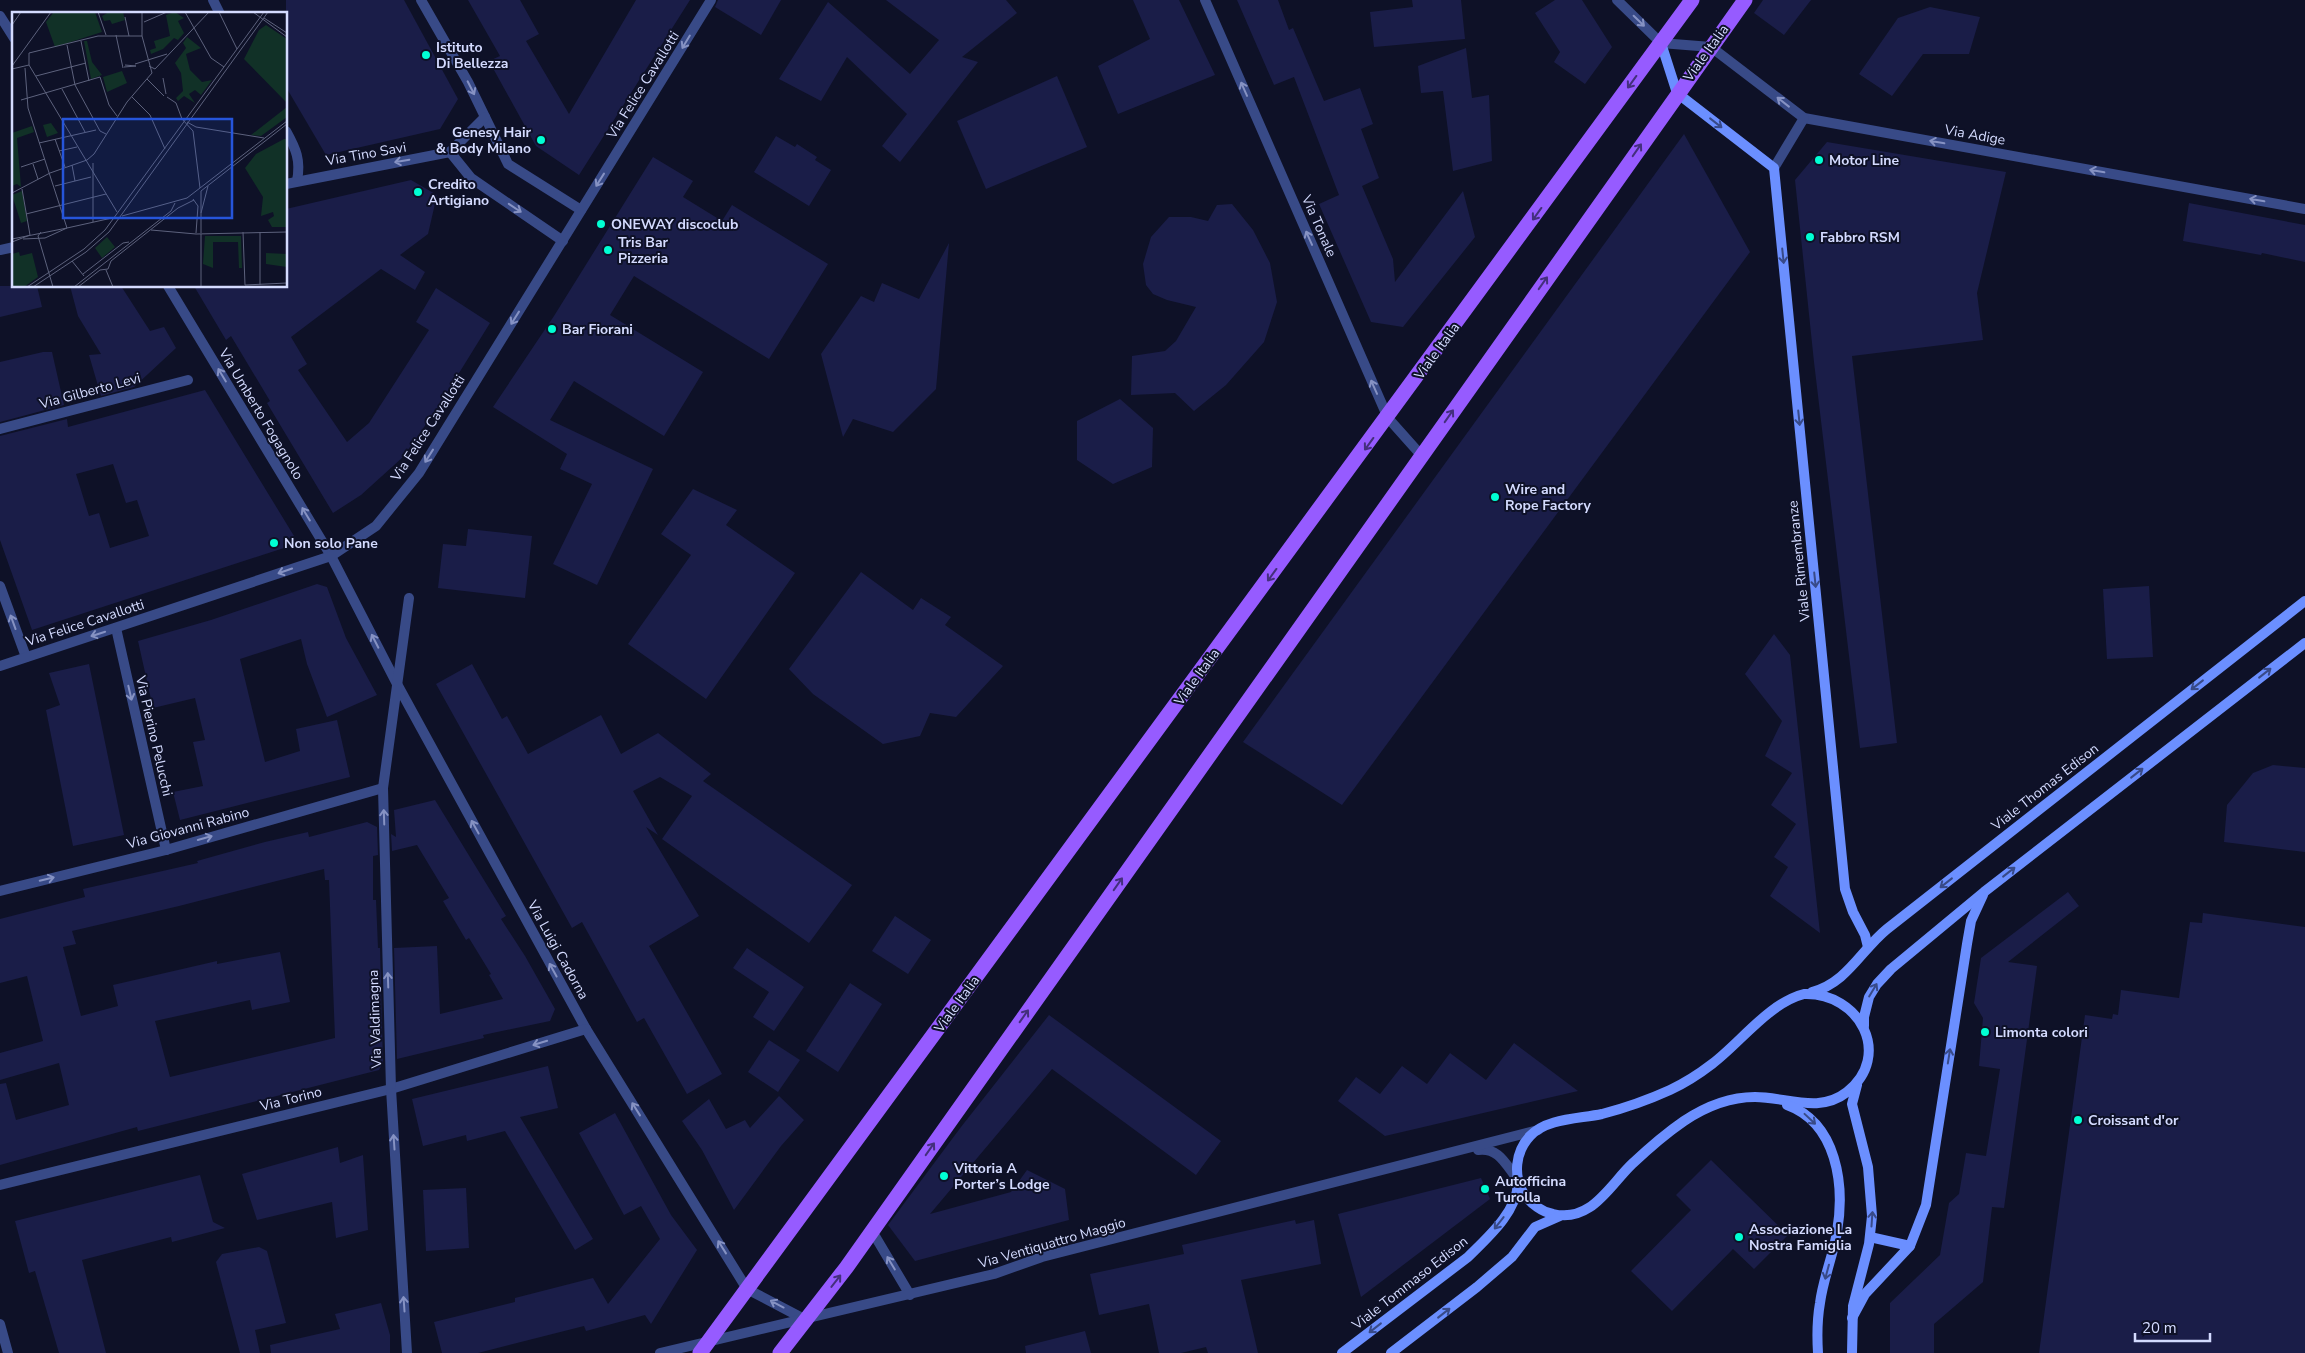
<svg xmlns="http://www.w3.org/2000/svg" width="2305" height="1353" viewBox="0 0 2305 1353" font-family="'Nunito Sans',sans-serif">
<rect width="100%" height="100%" fill="#0e1127"/>
<g fill="#1a1d48" fill-rule="evenodd">
<polygon points="286,0 404,0 458,99 440,129 326,155 286,87"/>
<polygon points="468,0 520,0 539,34 526,41 569,114 636,0 690,0 579,175 536,146 489,61 500,56"/>
<polygon points="718,0 781,0 761,35 715,7"/>
<polygon points="886,0 1006,0 1017,13 962,57 978,62 900,162 882,146 907,114 847,57 821,101 779,79 828,2 910,74 939,40"/>
<polygon points="1133,0 1179,0 1215,75 1118,114 1098,66 1150,39"/>
<polygon points="1237,0 1278,0 1289,30 1293,28 1324,101 1360,88 1373,124 1361,129 1379,178 1362,186 1393,259 1395,282 1463,191 1475,237 1403,327 1371,322 1319,204 1339,195 1294,77 1274,85"/>
<polygon points="1412,0 1461,0 1465,39 1374,47 1370,12 1413,7"/>
<polygon points="1555,0 1582,0 1612,47 1585,84 1554,62 1560,52 1535,13"/>
<polygon points="1763,0 1811,0 1784,35 1754,13"/>
<polygon points="1930,7 1980,17 1969,54 1923,54 1892,96 1859,74 1898,18"/>
<polygon points="1466,48 1472,98 1489,95 1492,161 1453,171 1443,91 1421,93 1418,66"/>
<polygon points="1057,76 1087,147 986,189 957,121"/>
<polygon points="1684,134 1750,252 1342,805 1243,742"/>
<polygon points="776,136 795,147 797,144 817,157 815,160 831,170 809,206 754,172"/>
<polygon points="1827,142 2006,172 1977,293 1983,340 1852,356 1897,743 1860,748 1814,362 1795,180"/>
<polygon points="653,157 693,181 683,197 722,221 732,205 828,264 769,359 634,276 610,315 703,372 664,436 574,381 550,420 653,469 597,585 553,564 592,484 560,469 567,454 493,407 554,316"/>
<polygon points="411,180 437,195 428,234 400,255 425,272 415,290 381,269 291,337 307,364 298,370 347,442 369,423 429,330 416,322 436,288 490,323 438,407 403,457 361,495 333,513 267,403 270,401 231,336 226,340 194,286 286,286 286,209"/>
<polygon points="2189,203 2305,225 2305,262 2262,253 2261,255 2183,241"/>
<polygon points="1232,204 1253,230 1270,263 1277,302 1264,342 1226,385 1194,411 1175,393 1131,395 1132,356 1165,351 1176,341 1196,307 1167,300 1153,294 1146,285 1143,264 1151,237 1169,217 1191,217 1208,221 1217,205"/>
<polygon points="949,243 936,389 893,432 853,419 843,437 821,354 861,296 874,302 882,283 919,299"/>
<polygon points="0,286 37,286 42,307 0,317"/>
<polygon points="70,286 121,286 150,331 164,327 176,348 134,387 101,396 89,355 101,354 78,316"/>
<polygon points="43,352 52,352 64,405 0,422 0,362"/>
<path d="M205,390L294,536L290,546L32,630L0,540V436L67,419L68,427ZM113,464L126,503L137,500L149,536L110,548L99,513L89,516L76,474Z"/>
<polygon points="1120,399 1153,428 1152,467 1113,484 1077,460 1077,421"/>
<polygon points="693,489 737,510 726,525 795,573 706,699 628,644 691,555 661,534"/>
<polygon points="468,529 532,536 525,598 438,588 443,544 466,546"/>
<polygon points="861,572 913,610 921,598 951,617 945,625 1003,666 956,717 930,713 920,736 883,744 813,694 789,669"/>
<polygon points="317,584 327,587 346,638 377,695 327,717 307,664 301,639 240,659 265,762 300,751 296,729 337,720 350,777 180,820 173,792 203,786 193,742 205,740 195,698 153,708 138,641 211,620"/>
<polygon points="2149,586 2153,657 2107,659 2103,589"/>
<polygon points="1774,634 1790,655 1820,933 1770,896 1788,867 1774,857 1796,824 1771,805 1792,773 1765,756 1782,721 1745,674"/>
<polygon points="89,664 124,835 73,846 46,710 60,705 49,673"/>
<polygon points="472,664 502,719 507,716 528,754 601,715 621,754 658,733 711,774 703,781 852,885 809,943 662,839 692,796 660,777 633,791 658,835 646,827 699,916 649,946 722,1074 687,1094 644,1018 637,1022 582,922 572,928 436,684"/>
<polygon points="2273,765 2305,768 2305,852 2224,842 2227,805 2253,773"/>
<polygon points="435,800 506,916 501,919 525,956 555,1009 550,1021 483,1035 484,1038 397,1059 394,948 437,946 440,1014 503,999 489,975 491,974 469,938 466,940 443,901 449,898 417,845 392,851 391,834 396,837 394,810"/>
<path d="M367,822L377,827L378,855L373,856V900H376L378,948H380L383,1063L379,1070L138,1131L137,1127L0,1165V1084L6,1083L16,1120L69,1105L59,1063L0,1080V1053L43,1041L27,976L0,983V919L85,897L83,889L198,863L197,861L265,842L308,832L309,837ZM324,869L325,880H329L335,1038L170,1077L155,1021L250,1000L252,1010L290,1002L280,952L217,964V961L113,985L118,1006L81,1016L63,947L76,944L72,931L179,906Z"/>
<polygon points="2068,892 2079,906 2008,962 2037,966 2004,1208 1992,1207 1983,1282 1934,1324 1934,1353 1890,1353 1890,1303 1940,1255 1949,1203 1959,1194 1966,1153 1986,1156 2000,1069 1979,1066 1983,1018 1974,1003 1981,958"/>
<polygon points="2203,913 2305,927 2305,1353 2039,1353 2085,1015 2112,1019 2113,1014 2118,1015 2121,990 2179,998 2190,922 2202,923"/>
<polygon points="895,916 931,940 908,974 872,951"/>
<polygon points="747,948 804,987 774,1031 753,1017 769,992 733,968"/>
<polygon points="850,983 882,1004 838,1072 806,1051"/>
<polygon points="1049,1015 1221,1141 1196,1175 1052,1069 930,1214 1011,1192 1027,1170 1065,1189 1069,1220 915,1261 888,1225 961,1127"/>
<polygon points="769,1040 800,1060 778,1092 748,1072"/>
<polygon points="1514,1043 1578,1091 1385,1136 1338,1101 1356,1077 1380,1094 1402,1066 1427,1084 1450,1053 1486,1080"/>
<polygon points="548,1066 558,1108 520,1117 593,1239 575,1250 505,1131 467,1141 466,1135 423,1146 412,1099"/>
<polygon points="779,1096 804,1120 781,1146 734,1210 702,1150 682,1121 709,1099 726,1129 745,1120 750,1128"/>
<polygon points="615,1113 671,1215 697,1250 651,1324 645,1315 586,1331 584,1326 478,1353 442,1353 434,1322 515,1302 515,1298 593,1278 608,1304 660,1239 641,1206 624,1215 579,1133"/>
<polygon points="338,1147 340,1163 363,1155 368,1230 336,1238 332,1202 257,1220 242,1174"/>
<polygon points="1711,1160 1788,1235 1754,1269 1733,1249 1672,1311 1631,1271 1691,1210 1676,1195"/>
<polygon points="200,1175 213,1222 225,1228 172,1242 171,1237 82,1260 106,1353 59,1353 35,1271 29,1273 15,1221"/>
<polygon points="1481,1178 1490,1199 1361,1297 1338,1214"/>
<polygon points="466,1188 469,1248 426,1251 423,1190"/>
<polygon points="1295,1220 1296,1224 1314,1220 1321,1264 1241,1280 1258,1353 1208,1353 1206,1347 1181,1353 1159,1353 1149,1304 1099,1315 1090,1274 1184,1254 1182,1245"/>
<polygon points="259,1247 267,1251 286,1323 255,1330 260,1353 240,1353 216,1262 222,1254"/>
<polygon points="381,1303 390,1335 390,1353 271,1353 270,1345 340,1329 335,1314"/>
<polygon points="1085,1331 1091,1353 1026,1353 1025,1346"/>
</g>
<g fill="none" stroke-linecap="round" stroke-linejoin="round">
<g stroke="#384a87" stroke-width="10">
<polyline points="213,0 220,14"/>
<polyline points="421,0 468,82 508,164 581,210"/>
<polyline points="1205,0 1388,418 1421,455"/>
<polyline points="1617,0 1661,43 1711,47 1804,118 2305,209"/>
<polyline points="0,16 14,38"/>
<polyline points="485,117 450,152 471,178 563,241"/>
<path d="M286,131C296,149 301,160 297,181"/>
<polyline points="1774,168 1804,118"/>
<polyline points="286,184 450,152"/>
<polyline points="0,250 14,247"/>
<polyline points="168,286 331,556 397,684 586,1029 747,1289 806,1320"/>
<polyline points="0,429 188,380"/>
<polyline points="0,586 26,657"/>
<polyline points="116,628 166,850"/>
<polyline points="0,666 331,556 376,526 419,473 711,0"/>
<polyline points="0,891 166,850 383,788"/>
<path d="M1478,1150C1499,1147 1506,1165 1518,1180"/>
<polyline points="0,1185 391,1089 586,1029"/>
<polyline points="872,1231 910,1295"/>
<polyline points="0,1324 8,1353"/>
<polyline points="407,1353 391,1089 383,788 409,598"/>
<polyline points="660,1353 994,1274 1042,1257 1538,1130"/>
</g>
<g stroke="#6b8fff" stroke-width="10">
<polyline points="1661,43 1677,93 1774,168 1845,889 1853,912 1865,935 1868,947"/>
<path d="M1812,992C1847,983 1861,950 1887,929L2305,601"/>
<path d="M1804,994C1860,992 1893,1056 1847,1092C1819,1114 1787,1097 1755,1097C1730,1097 1705,1107 1684,1121C1665,1134 1648,1149 1632,1164C1609,1186 1591,1223 1553,1214C1542,1212 1531,1204 1524,1194C1513,1176 1515,1152 1530,1136C1547,1118 1579,1119 1602,1114C1625,1108 1648,1100 1670,1090C1685,1083 1699,1074 1712,1064C1741,1042 1769,1003 1804,994Z"/>
<polyline points="1864,1026 1864,1017 1869,997 1877,984 1891,969 1984,892 2305,643"/>
<path d="M1787,1105C1837,1123 1845,1185 1837,1232C1833,1256 1823,1279 1820,1303C1817,1320 1817,1337 1818,1353"/>
<polyline points="1870,1237 1910,1246"/>
<polyline points="1852,1318 1865,1294 1910,1246 1926,1205 1967,944 1971,921 1983,895"/>
<path d="M1342,1353L1468,1257C1488,1237 1516,1213 1518,1184"/>
<polyline points="1391,1353 1477,1287 1512,1257 1535,1227 1560,1216"/>
<polyline points="1852,1353 1853,1306 1869,1244 1872,1216 1868,1167 1852,1104 1857,1085"/>
</g>
<g stroke="#965bff" stroke-width="15">
<polyline points="700,1353 1692,0"/>
<polyline points="780,1353 846,1268 1745,0"/>
</g>
</g>
<defs><path id="oneway-shaft" d="M-6 0H5M1.5-3L5.5 0L1.5 3" fill="none" stroke-width="1.6" stroke-linecap="round" stroke-linejoin="round" transform="scale(1.25)"/></defs>
<g stroke="#8692c3">
<use href="#oneway-shaft" transform="translate(1639 21) rotate(44)"/>
<use href="#oneway-shaft" transform="translate(686 42) rotate(121)"/>
<use href="#oneway-shaft" transform="translate(471 88) rotate(63)"/>
<use href="#oneway-shaft" transform="translate(1244 89) rotate(-114)"/>
<use href="#oneway-shaft" transform="translate(1783 102) rotate(-142)"/>
<use href="#oneway-shaft" transform="translate(1937 142) rotate(-170)"/>
<use href="#oneway-shaft" transform="translate(402 161) rotate(170)"/>
<use href="#oneway-shaft" transform="translate(2097 171) rotate(-170)"/>
<use href="#oneway-shaft" transform="translate(600 180) rotate(122)"/>
<use href="#oneway-shaft" transform="translate(2257 200) rotate(-170)"/>
<use href="#oneway-shaft" transform="translate(515 208) rotate(34)"/>
<use href="#oneway-shaft" transform="translate(1309 238) rotate(-114)"/>
<use href="#oneway-shaft" transform="translate(515 318) rotate(122)"/>
<use href="#oneway-shaft" transform="translate(222 375) rotate(-121)"/>
<use href="#oneway-shaft" transform="translate(1374 387) rotate(-114)"/>
<use href="#oneway-shaft" transform="translate(429 456) rotate(122)"/>
<use href="#oneway-shaft" transform="translate(306 514) rotate(-121)"/>
<use href="#oneway-shaft" transform="translate(285 571) rotate(161)"/>
<use href="#oneway-shaft" transform="translate(13 622) rotate(-110)"/>
<use href="#oneway-shaft" transform="translate(98 634) rotate(162)"/>
<use href="#oneway-shaft" transform="translate(375 641) rotate(-117)"/>
<use href="#oneway-shaft" transform="translate(130 693) rotate(77)"/>
<use href="#oneway-shaft" transform="translate(384 817) rotate(-92)"/>
<use href="#oneway-shaft" transform="translate(475 827) rotate(-119)"/>
<use href="#oneway-shaft" transform="translate(205 838) rotate(-16)"/>
<use href="#oneway-shaft" transform="translate(47 879) rotate(-14)"/>
<use href="#oneway-shaft" transform="translate(553 970) rotate(-119)"/>
<use href="#oneway-shaft" transform="translate(388 980) rotate(-92)"/>
<use href="#oneway-shaft" transform="translate(540 1043) rotate(163)"/>
<use href="#oneway-shaft" transform="translate(636 1109) rotate(-122)"/>
<use href="#oneway-shaft" transform="translate(394 1142) rotate(-94)"/>
<use href="#oneway-shaft" transform="translate(722 1247) rotate(-122)"/>
<use href="#oneway-shaft" transform="translate(891 1263) rotate(-121)"/>
<use href="#oneway-shaft" transform="translate(404 1304) rotate(-94)"/>
<use href="#oneway-shaft" transform="translate(777 1304) rotate(-152)"/>
</g>
<g stroke="#442f7d">
<use href="#oneway-shaft" transform="translate(1632 82) rotate(126)"/>
<use href="#oneway-shaft" transform="translate(1637 150) rotate(-55)"/>
<use href="#oneway-shaft" transform="translate(1537 214) rotate(126)"/>
<use href="#oneway-shaft" transform="translate(1543 283) rotate(-55)"/>
<use href="#oneway-shaft" transform="translate(1449 416) rotate(-55)"/>
<use href="#oneway-shaft" transform="translate(1369 444) rotate(126)"/>
<use href="#oneway-shaft" transform="translate(1272 575) rotate(126)"/>
<use href="#oneway-shaft" transform="translate(1118 884) rotate(-55)"/>
<use href="#oneway-shaft" transform="translate(1024 1016) rotate(-55)"/>
<use href="#oneway-shaft" transform="translate(930 1149) rotate(-55)"/>
<use href="#oneway-shaft" transform="translate(836 1281) rotate(-52)"/>
</g>
<g stroke="#384a88">
<use href="#oneway-shaft" transform="translate(1716 123) rotate(38)"/>
<use href="#oneway-shaft" transform="translate(1783 256) rotate(84)"/>
<use href="#oneway-shaft" transform="translate(1799 418) rotate(84)"/>
<use href="#oneway-shaft" transform="translate(1815 580) rotate(84)"/>
<use href="#oneway-shaft" transform="translate(2265 673) rotate(-38)"/>
<use href="#oneway-shaft" transform="translate(2197 685) rotate(142)"/>
<use href="#oneway-shaft" transform="translate(2137 773) rotate(-38)"/>
<use href="#oneway-shaft" transform="translate(2009 872) rotate(-38)"/>
<use href="#oneway-shaft" transform="translate(1946 883) rotate(142)"/>
<use href="#oneway-shaft" transform="translate(1873 990) rotate(-59)"/>
<use href="#oneway-shaft" transform="translate(1949 1056) rotate(-81)"/>
<use href="#oneway-shaft" transform="translate(1810 1119) rotate(43)"/>
<use href="#oneway-shaft" transform="translate(1872 1219) rotate(-86)"/>
<use href="#oneway-shaft" transform="translate(1499 1223) rotate(128)"/>
<use href="#oneway-shaft" transform="translate(1827 1272) rotate(105)"/>
<use href="#oneway-shaft" transform="translate(1444 1313) rotate(-38)"/>
<use href="#oneway-shaft" transform="translate(1375 1328) rotate(142)"/>
</g>
<g fill="#00ffd4" stroke="#0e1127" stroke-width="2">
<circle cx="426" cy="55" r="5"/>
<circle cx="541" cy="140" r="5"/>
<circle cx="1819" cy="160" r="5"/>
<circle cx="418" cy="192" r="5"/>
<circle cx="601" cy="224" r="5"/>
<circle cx="1810" cy="237" r="5"/>
<circle cx="608" cy="250" r="5"/>
<circle cx="552" cy="329" r="5"/>
<circle cx="1495" cy="497" r="5"/>
<circle cx="274" cy="543" r="5"/>
<circle cx="1985" cy="1032" r="5"/>
<circle cx="2078" cy="1120" r="5"/>
<circle cx="944" cy="1176" r="5"/>
<circle cx="1485" cy="1189" r="5"/>
<circle cx="1739" cy="1237" r="5"/>
</g>
<g text-anchor="middle" dominant-baseline="central" stroke-width="4" stroke-linejoin="round" paint-order="stroke">
<g font-size="14" font-weight="bold" fill="#d4dbff" stroke="#0e1127" text-anchor="start">
<text x="436" y="47">Istituto<tspan x="436" dy="16">Di Bellezza</tspan></text>
<text x="531" y="132" text-anchor="end">Genesy Hair<tspan x="531" dy="16">&amp; Body Milano</tspan></text>
<text x="1829" y="160">Motor Line</text>
<text x="428" y="184">Credito<tspan x="428" dy="16">Artigiano</tspan></text>
<text x="611" y="224">ONEWAY discoclub</text>
<text x="1820" y="237">Fabbro RSM</text>
<text x="618" y="242">Tris Bar<tspan x="618" dy="16">Pizzeria</tspan></text>
<text x="562" y="329">Bar Fiorani</text>
<text x="1505" y="489">Wire and<tspan x="1505" dy="16">Rope Factory</tspan></text>
<text x="284" y="543">Non solo Pane</text>
<text x="1995" y="1032">Limonta colori</text>
<text x="2088" y="1120">Croissant d'or</text>
<text x="954" y="1168">Vittoria A<tspan x="954" dy="16">Porter’s Lodge</tspan></text>
<text x="1495" y="1181">Autofficina<tspan x="1495" dy="16">Turolla</tspan></text>
<text x="1749" y="1229">Associazione La<tspan x="1749" dy="16">Nostra Famiglia</tspan></text>
</g>
<g font-size="14" fill="#d4dbff" stroke="#0e1127">
<text transform="translate(1706 53) rotate(-54)">Viale Italia</text>
<text transform="translate(643 85) rotate(-58)">Via Felice Cavallotti</text>
<text transform="translate(1975 135) rotate(10)">Via Adige</text>
<text transform="translate(366 154) rotate(-10)">Via Tino Savi</text>
<text transform="translate(1319 226) rotate(66)">Via Tonale</text>
<text transform="translate(1437 351) rotate(-54)">Viale Italia</text>
<text transform="translate(90 391) rotate(-15)">Via Gilberto Levi</text>
<text transform="translate(261 414) rotate(59)">Via Umberto Fogagnolo</text>
<text transform="translate(428 428) rotate(-57)">Via Felice Cavallotti</text>
<text transform="translate(1799 561) rotate(-96)">Viale Rimembranze</text>
<text transform="translate(85 623) rotate(-18)">Via Felice Cavallotti</text>
<text transform="translate(1197 677) rotate(-54)">Viale Italia</text>
<text transform="translate(154 736) rotate(77)">Via Pierino Pelucchi</text>
<text transform="translate(2045 787) rotate(-38)">Viale Thomas Edison</text>
<text transform="translate(188 828) rotate(-15)">Via Giovanni Rabino</text>
<text transform="translate(558 950) rotate(61)">Via Luigi Cadorna</text>
<text transform="translate(957 1004) rotate(-54)">Viale Italia</text>
<text transform="translate(375 1019) rotate(-92)">Via Valdimagna</text>
<text transform="translate(291 1099) rotate(-14)">Via Torino</text>
<text transform="translate(1052 1243) rotate(-16)">Via Ventiquattro Maggio</text>
<text transform="translate(1410 1283) rotate(-38)">Viale Tommaso Edison</text>
</g>
</g>
<g transform="translate(12 12)">
<rect width="275" height="275" fill="#0e1127"/>
<path d="M83,0L90,20L43,35L34,10L41,1ZM97,0H111L113,8L100,12L98,8L92,9L90,4ZM163,0L172,6L166,9L172,21L166,28L162,26L151,37L139,42L138,38L144,36L142,29L158,24L154,3ZM254,13L275,27V91L232,47L247,18ZM175,25L189,36L174,42L178,58L190,70L200,68L189,83L183,78L177,82L183,91L172,84L166,89L164,86L171,79L169,61L163,51L174,36L171,31ZM72,29H75L80,50L90,63L79,67ZM110,59L115,71L95,80L91,65ZM275,95V105L249,124L239,123ZM39,111L46,121L35,125L31,113ZM20,114L22,120L5,126L9,175L5,172L0,174V121ZM272,127H275V215H260L256,208L262,204L261,200L249,204L251,185L233,156L244,142ZM10,179L15,209L9,211L0,183ZM193,224H229L230,256H227L226,230H201V256L191,252ZM95,225L103,235L90,246L83,236ZM7,240L8,244L20,241L26,265L12,275H0V242ZM254,241L275,242V255L254,252Z" fill="#113127"/>
<path fill="none" stroke="#5d627d" stroke-width="1" d="M86,0L94,23M173,0L199,46L212,55M207,0L225,37M241,0L275,25M113,5L117,24M252,6L275,21M132,10L155,0M0,13L9,0M104,23L111,56M69,29L77,69M55,33L63,73L88,119L94,122M17,41V53L105,200M17,41L86,24H130M123,52L155,42M0,54L39,0M137,54L143,57L197,0M112,55L124,54L113,53M13,56L16,96L55,216M0,57L17,53M24,64L74,51M151,66L154,82M135,67L152,84M50,77L73,120M120,85L138,103L153,137M155,85L164,91L170,107L181,119L188,176M9,88L88,65L97,93L105,104M175,110L184,115L252,126M43,127L53,155M27,131L84,118M47,139L65,135M81,151V210M21,152L26,167M60,153L63,169M9,155L33,147M43,174L79,165M10,177L18,223M0,181L38,161L75,148L82,142L115,90L140,61L130,24V0M181,187L186,194L184,221M166,196L182,188M189,201L196,174M14,202L94,182M110,204L175,186L275,109M139,218L184,222M29,220L26,224L41,275M231,220L233,273L275,271M248,220V273M189,221V179L275,112M184,222L275,220M189,222V275M0,227L55,216M11,227L33,226L55,216L100,206M0,230L18,223M60,249L72,264M94,258L101,275M71,262L111,231L117,230M15,275L72,237L93,218L252,0M21,275L74,240L97,220L256,0M62,275L159,199L163,191M66,275L88,258L96,257L99,249L166,196"/>
<path fill="#2655da" fill-opacity="0.15" stroke="#2655da" stroke-width="2.5" d="M51,107H220V206H51Z"/>
<rect width="275" height="275" fill="none" stroke="#d4dbff" stroke-width="2.5"/>
</g>
<path d="M2135 1333v8h75v-8" fill="none" stroke="#d4dbff" stroke-width="2.5"/>
<text x="2142" y="1333" font-size="15" fill="#d4dbff" stroke="#0e1127" stroke-width="4" paint-order="stroke">20 m</text>
</svg>
